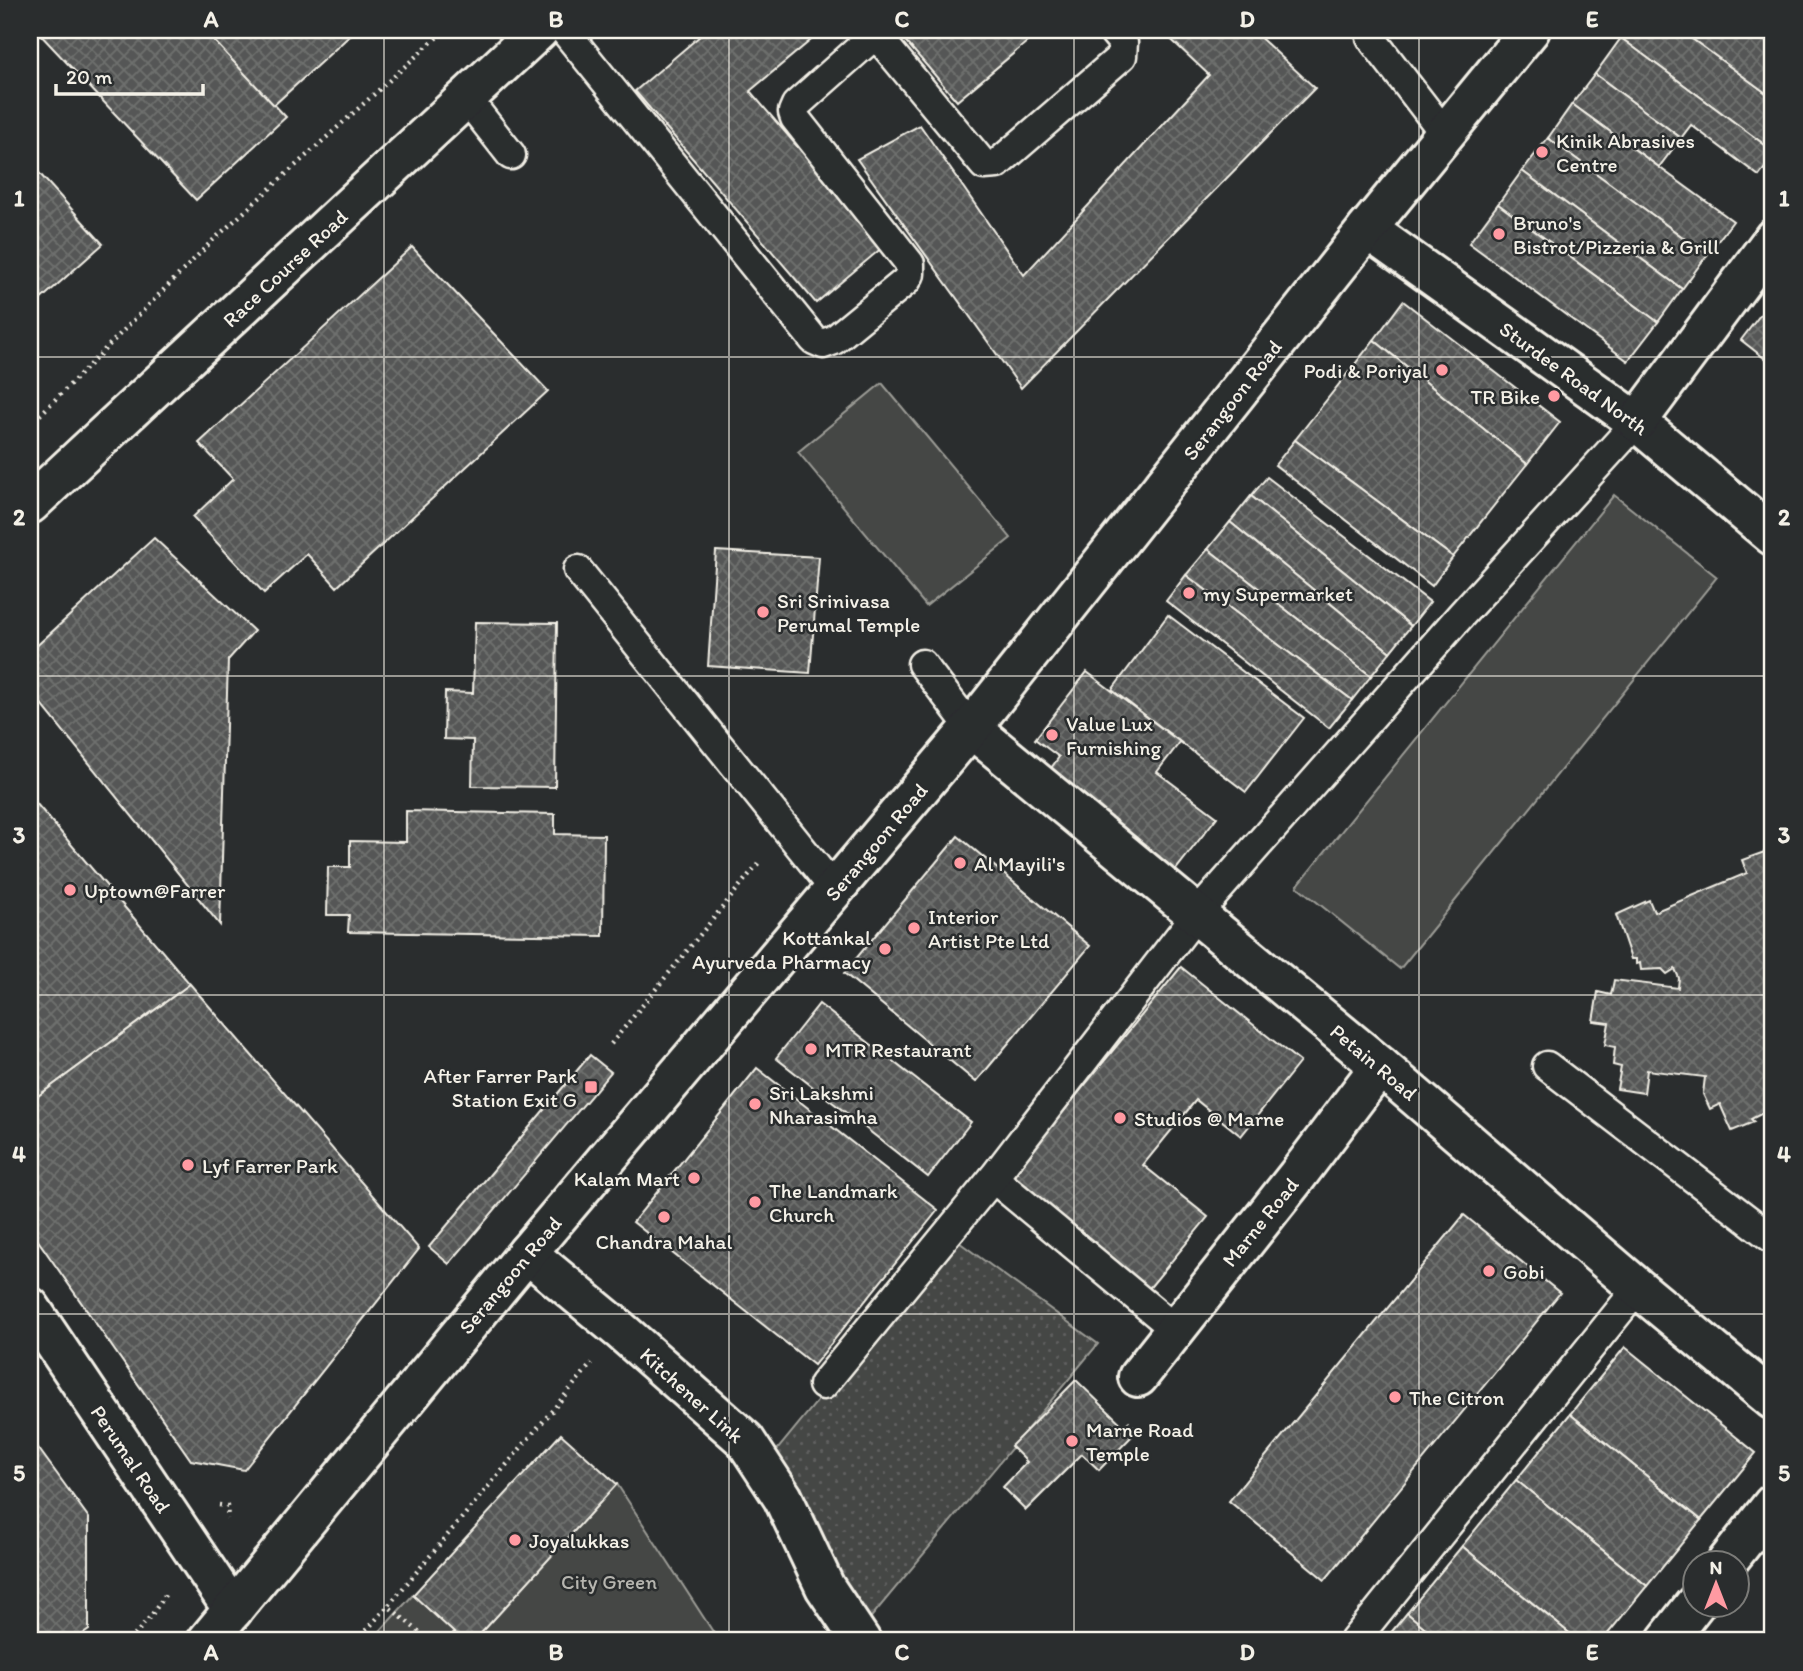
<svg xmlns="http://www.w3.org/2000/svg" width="1803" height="1671" viewBox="0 0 1803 1671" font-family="Itim,sans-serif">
<defs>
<pattern id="grass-dots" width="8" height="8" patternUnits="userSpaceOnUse" patternTransform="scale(1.75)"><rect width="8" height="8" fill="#444645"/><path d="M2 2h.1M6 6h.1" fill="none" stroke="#606160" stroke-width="1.8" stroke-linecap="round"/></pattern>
<pattern id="building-cross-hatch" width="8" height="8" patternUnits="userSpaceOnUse" patternTransform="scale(1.75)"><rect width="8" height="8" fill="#555756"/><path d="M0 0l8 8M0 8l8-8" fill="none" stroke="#6e706e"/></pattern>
</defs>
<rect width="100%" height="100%" fill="#2a2d2e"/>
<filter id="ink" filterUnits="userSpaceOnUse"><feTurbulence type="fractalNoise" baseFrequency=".0143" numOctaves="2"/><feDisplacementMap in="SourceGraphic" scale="14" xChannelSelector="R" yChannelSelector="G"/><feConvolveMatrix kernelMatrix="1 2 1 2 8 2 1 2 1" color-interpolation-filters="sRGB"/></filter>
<g filter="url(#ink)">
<polygon fill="url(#grass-dots)" stroke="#9c9c96" stroke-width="2" points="952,1237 1098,1344 863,1627 768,1461"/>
<g fill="#444645" stroke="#9c9c96" stroke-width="2">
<polygon points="882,383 1011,538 926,606 798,452"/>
<polygon points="1614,495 1717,577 1400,969 1297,886"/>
<polygon points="617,1484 719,1641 474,1641"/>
<polygon points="413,1595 463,1641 371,1641"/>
</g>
<g fill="url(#building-cross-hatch)" stroke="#f4f1e8" stroke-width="2">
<polygon points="36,30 204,30 286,117 196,200"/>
<polygon points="204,30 356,30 274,105"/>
<polygon points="707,30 823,30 750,91 883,247 816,303 635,91"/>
<polygon points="896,30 1017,30 1027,42 957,101"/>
<polygon points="1161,30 1252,30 1315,88 1021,388 857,159 920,125 1024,275 1209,75"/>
<polygon points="1628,30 1680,30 1773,98 1773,151 1621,38"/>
<polygon points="1680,30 1751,30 1773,46 1773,98"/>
<polygon points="1751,30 1773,30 1773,46"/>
<polygon points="1621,38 1773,151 1773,157 1759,176 1691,125 1681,138 1595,74"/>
<polygon points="1595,74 1681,138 1659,167 1572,104"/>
<polygon points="1572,104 1733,221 1707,255 1548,138"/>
<polygon points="1548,138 1707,255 1682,289 1522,171"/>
<polygon points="30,163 103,244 30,309"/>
<polygon points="1522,171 1682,289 1658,322 1498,204"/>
<polygon points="1498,204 1658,322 1628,361 1469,243"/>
<polygon points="412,247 548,391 337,587 307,554 264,593 193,517 233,479 199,443"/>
<polygon points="1773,298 1773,365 1741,340"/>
<polygon points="1403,301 1560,422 1527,464 1374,340"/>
<polygon points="1374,340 1527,464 1453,557 1295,440"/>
<polygon points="1295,440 1453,557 1432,586 1275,465"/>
<polygon points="1267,477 1430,602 1411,626 1251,496"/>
<polygon points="1251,496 1411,626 1390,652 1230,522"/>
<polygon points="1230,522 1390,652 1371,676 1208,549"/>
<polygon points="154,538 254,631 228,660 220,925 30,690 30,652"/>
<polygon points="1208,549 1371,676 1352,700 1186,575"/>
<polygon points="716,551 819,557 810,673 708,666"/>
<polygon points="1186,575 1352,700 1329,728 1166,601"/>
<polygon points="1168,615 1304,718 1246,792 1112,690"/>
<polygon points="475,622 557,623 555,787 472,786 473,740 444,739 445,692 473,693"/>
<polygon points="1087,672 1180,742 1157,772 1217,817 1174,872 1046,775 1059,757 1035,739"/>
<polygon points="30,796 190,984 30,1102"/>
<polygon points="406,811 555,814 555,834 604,835 603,936 348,932 349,915 327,915 328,867 350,867 350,841 406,842"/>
<polygon points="958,836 1090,946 976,1082 844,973"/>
<polygon points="1773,849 1773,929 1770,930 1773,937 1773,1108 1751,1119 1754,1122 1732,1131 1720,1104 1710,1109 1703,1094 1705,1077 1647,1070 1644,1093 1617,1089 1621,1067 1613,1065 1615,1047 1605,1045 1609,1023 1593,1021 1598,992 1611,995 1614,980 1678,988 1679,978 1675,969 1667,974 1662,969 1641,970 1640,963 1636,964 1636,959 1631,959 1616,915 1649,900 1654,912 1747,873 1742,860"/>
<polygon points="1181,967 1300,1062 1241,1136 1196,1100 1143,1165 1208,1217 1147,1291 1008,1179"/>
<polygon points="190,984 419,1249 244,1470 191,1460 30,1229 30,1102"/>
<polygon points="819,1004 971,1122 928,1177 776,1058"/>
<polygon points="590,1055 611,1072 449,1264 429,1247"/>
<polygon points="757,1068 938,1210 814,1365 633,1222"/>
<polygon points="1464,1215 1560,1293 1325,1580 1229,1501"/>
<polygon points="1625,1347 1756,1453 1701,1520 1570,1414"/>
<polygon points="1076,1380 1133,1435 1099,1470 1082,1454 1026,1510 1003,1487 1027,1462 1011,1446"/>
<polygon points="1570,1414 1701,1520 1647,1586 1516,1480"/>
<polygon points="561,1434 617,1484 474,1641 463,1641 413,1595"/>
<polygon points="36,1445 89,1518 89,1630 73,1641 38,1641 30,1630 30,1450"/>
<polygon points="1516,1480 1647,1586 1602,1641 1579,1641 1462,1546"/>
<polygon points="1462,1546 1579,1641 1441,1641 1407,1613"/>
<polygon points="1407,1613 1441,1641 1384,1641"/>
</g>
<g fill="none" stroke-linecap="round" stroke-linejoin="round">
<defs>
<g id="service">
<polyline points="564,30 814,340 823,344 834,340 906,281 910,274 910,264 795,118 793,112 796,105 868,41 875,40 883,43 984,165 997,164 1122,56 1123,43 1112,30"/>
<polyline points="1374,30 1371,37 1375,43 1445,134"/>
<polyline points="467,99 511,155"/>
<polyline points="578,570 835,890"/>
<polyline points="922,664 971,728"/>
<polyline points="1547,1066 1773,1239"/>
<polyline points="993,1178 1175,1329"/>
<polyline points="823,1385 993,1178 1196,915 1462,614 1637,422"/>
<polyline points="1354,1641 1638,1288"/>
</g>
<g id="minor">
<polyline points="1367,229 1637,422 1773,536"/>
<polyline points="1637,422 1773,239"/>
<polyline points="30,504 539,30"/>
<polyline points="971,728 1380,1066 1638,1288 1773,1400"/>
<polyline points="527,1253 620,1330 745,1440 783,1498 825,1587 861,1641"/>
<polyline points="30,1307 233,1610"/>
<polyline points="1138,1377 1297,1176 1380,1066"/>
<polyline points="1727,1562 1773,1504"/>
<polyline points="1666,1641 1695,1604"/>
</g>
<polyline id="primary" points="207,1641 527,1253 971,728 1367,229 1530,30"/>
</defs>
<use href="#service" stroke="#f4f1e8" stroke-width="33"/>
<use href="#minor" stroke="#f4f1e8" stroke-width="44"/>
<use href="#primary" stroke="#f4f1e8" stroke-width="44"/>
<g stroke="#f4f1e8" stroke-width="4.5" stroke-dasharray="2 5" stroke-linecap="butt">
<polyline points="30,425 211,242 445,30"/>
<polyline points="611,1044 761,860"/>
<polyline points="30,1251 37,1262"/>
<polyline points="1127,1422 1140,1433"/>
<polyline points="219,1505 227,1506 228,1519"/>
<polyline points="130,1641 153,1613 167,1592"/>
<polyline points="357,1641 388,1606"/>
<polyline points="430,1641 388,1606 592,1363"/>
</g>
<use href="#service" stroke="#2a2d2e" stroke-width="28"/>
<use href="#minor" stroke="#2a2d2e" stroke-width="38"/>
<use href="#primary" stroke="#2a2d2e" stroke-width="38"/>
</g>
</g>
<path fill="none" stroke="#f4f1e8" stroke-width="2" stroke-opacity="0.55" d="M384,30V1641M729,30V1641M1074,30V1641M1419,30V1641M30,357H1773M30,676H1773M30,995H1773M30,1314H1773"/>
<g fill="#ff9aa2" stroke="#2a2d2e" stroke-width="2.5">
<circle cx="1542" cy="152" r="7"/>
<circle cx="1499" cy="234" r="7"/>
<circle cx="1442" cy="370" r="7"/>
<circle cx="1554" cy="396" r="7"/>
<circle cx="1189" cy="593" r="7"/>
<circle cx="763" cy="612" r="7"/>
<circle cx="1052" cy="735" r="7"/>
<circle cx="960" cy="863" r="7"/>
<circle cx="70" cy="890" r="7"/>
<circle cx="914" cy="928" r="7"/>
<circle cx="885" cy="949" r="7"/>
<circle cx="811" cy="1049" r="7"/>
<rect x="584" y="1080" width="14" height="14" rx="3.5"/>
<circle cx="755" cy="1104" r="7"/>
<circle cx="1120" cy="1118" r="7"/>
<circle cx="188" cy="1165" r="7"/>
<circle cx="694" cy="1178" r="7"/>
<circle cx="755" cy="1202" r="7"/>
<circle cx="664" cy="1217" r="7"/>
<circle cx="1489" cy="1271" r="7"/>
<circle cx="1395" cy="1397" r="7"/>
<circle cx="1072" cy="1441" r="7"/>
<circle cx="515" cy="1540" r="7"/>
</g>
<g text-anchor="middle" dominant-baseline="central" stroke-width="5" stroke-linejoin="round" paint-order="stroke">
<g font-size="21" fill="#f4f1e8" stroke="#2a2d2e" text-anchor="start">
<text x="1556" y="140">Kinik Abrasives<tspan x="1556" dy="24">Centre</tspan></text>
<text x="1513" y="222">Bruno's<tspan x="1513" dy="24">Bistrot/Pizzeria &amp; Grill</tspan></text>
<text x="1428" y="370" text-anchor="end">Podi &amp; Poriyal</text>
<text x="1540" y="396" text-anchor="end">TR Bike</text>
<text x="1203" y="593">my Supermarket</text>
<text x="777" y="600">Sri Srinivasa<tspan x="777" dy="24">Perumal Temple</tspan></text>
<text x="1066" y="723">Value Lux<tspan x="1066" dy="24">Furnishing</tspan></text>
<text x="974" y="863">Al Mayili's</text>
<text x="84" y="890">Uptown@Farrer</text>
<text x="928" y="916">Interior<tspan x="928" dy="24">Artist Pte Ltd</tspan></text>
<text x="871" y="937" text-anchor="end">Kottankal<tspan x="871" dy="24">Ayurveda Pharmacy</tspan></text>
<text x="825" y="1049">MTR Restaurant</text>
<text x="577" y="1075" text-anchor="end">After Farrer Park<tspan x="577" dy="24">Station Exit G</tspan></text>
<text x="769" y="1092">Sri Lakshmi<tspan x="769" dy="24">Nharasimha</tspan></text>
<text x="1134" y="1118">Studios @ Marne</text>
<text x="202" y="1165">Lyf Farrer Park</text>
<text x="680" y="1178" text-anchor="end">Kalam Mart</text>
<text x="769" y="1190">The Landmark<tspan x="769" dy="24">Church</tspan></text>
<text x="664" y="1241" text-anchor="middle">Chandra Mahal</text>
<text x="1503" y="1271">Gobi</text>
<text x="1409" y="1397">The Citron</text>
<text x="1086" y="1429">Marne Road<tspan x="1086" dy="24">Temple</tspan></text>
<text x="529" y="1540">Joyalukkas</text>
</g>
<g font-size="21" fill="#f4f1e8" stroke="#2a2d2e">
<text transform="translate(285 268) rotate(-43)">Race Course Road</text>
<text transform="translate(1574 378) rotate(36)">Sturdee Road North</text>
<text transform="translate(1232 400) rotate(-52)">Serangoon Road</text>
<text transform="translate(876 842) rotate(-50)">Serangoon Road</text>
<text transform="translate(1374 1062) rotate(40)">Petain Road</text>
<text transform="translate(1260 1222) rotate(-51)">Marne Road</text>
<text transform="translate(510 1275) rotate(-50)">Serangoon Road</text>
<text transform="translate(692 1395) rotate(42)">Kitchener Link</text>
<text transform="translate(131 1459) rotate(56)">Perumal Road</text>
</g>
<g font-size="21" fill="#b6b5af" stroke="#2a2d2e">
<text x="609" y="1581">City Green</text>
</g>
</g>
<rect width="1803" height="1671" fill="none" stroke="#2a2d2e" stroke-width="77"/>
<g transform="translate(1716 1584)"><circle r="33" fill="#2a2d2e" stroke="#7b7b78" stroke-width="2"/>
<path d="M0-5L12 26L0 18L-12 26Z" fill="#ff9aa2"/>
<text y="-10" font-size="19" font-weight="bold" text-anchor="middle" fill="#f4f1e8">N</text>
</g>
<path d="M56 84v10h147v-10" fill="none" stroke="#f4f1e8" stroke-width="3.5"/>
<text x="66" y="84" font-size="21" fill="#f4f1e8" stroke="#2a2d2e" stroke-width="5" paint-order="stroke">20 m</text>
<rect x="38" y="38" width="1726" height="1594" fill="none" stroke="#f4f1e8" stroke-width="2.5"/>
<g font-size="23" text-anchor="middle" font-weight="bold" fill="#f4f1e8">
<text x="211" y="27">A</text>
<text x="556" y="27">B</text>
<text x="902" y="27">C</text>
<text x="1247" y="27">D</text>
<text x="1592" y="27">E</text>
<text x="19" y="206">1</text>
<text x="1784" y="206">1</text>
<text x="19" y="525">2</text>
<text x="1784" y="525">2</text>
<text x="19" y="843">3</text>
<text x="1784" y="843">3</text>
<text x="19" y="1162">4</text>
<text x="1784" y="1162">4</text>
<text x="19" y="1481">5</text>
<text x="1784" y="1481">5</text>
<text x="211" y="1660">A</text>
<text x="556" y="1660">B</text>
<text x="902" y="1660">C</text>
<text x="1247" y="1660">D</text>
<text x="1592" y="1660">E</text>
</g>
</svg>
